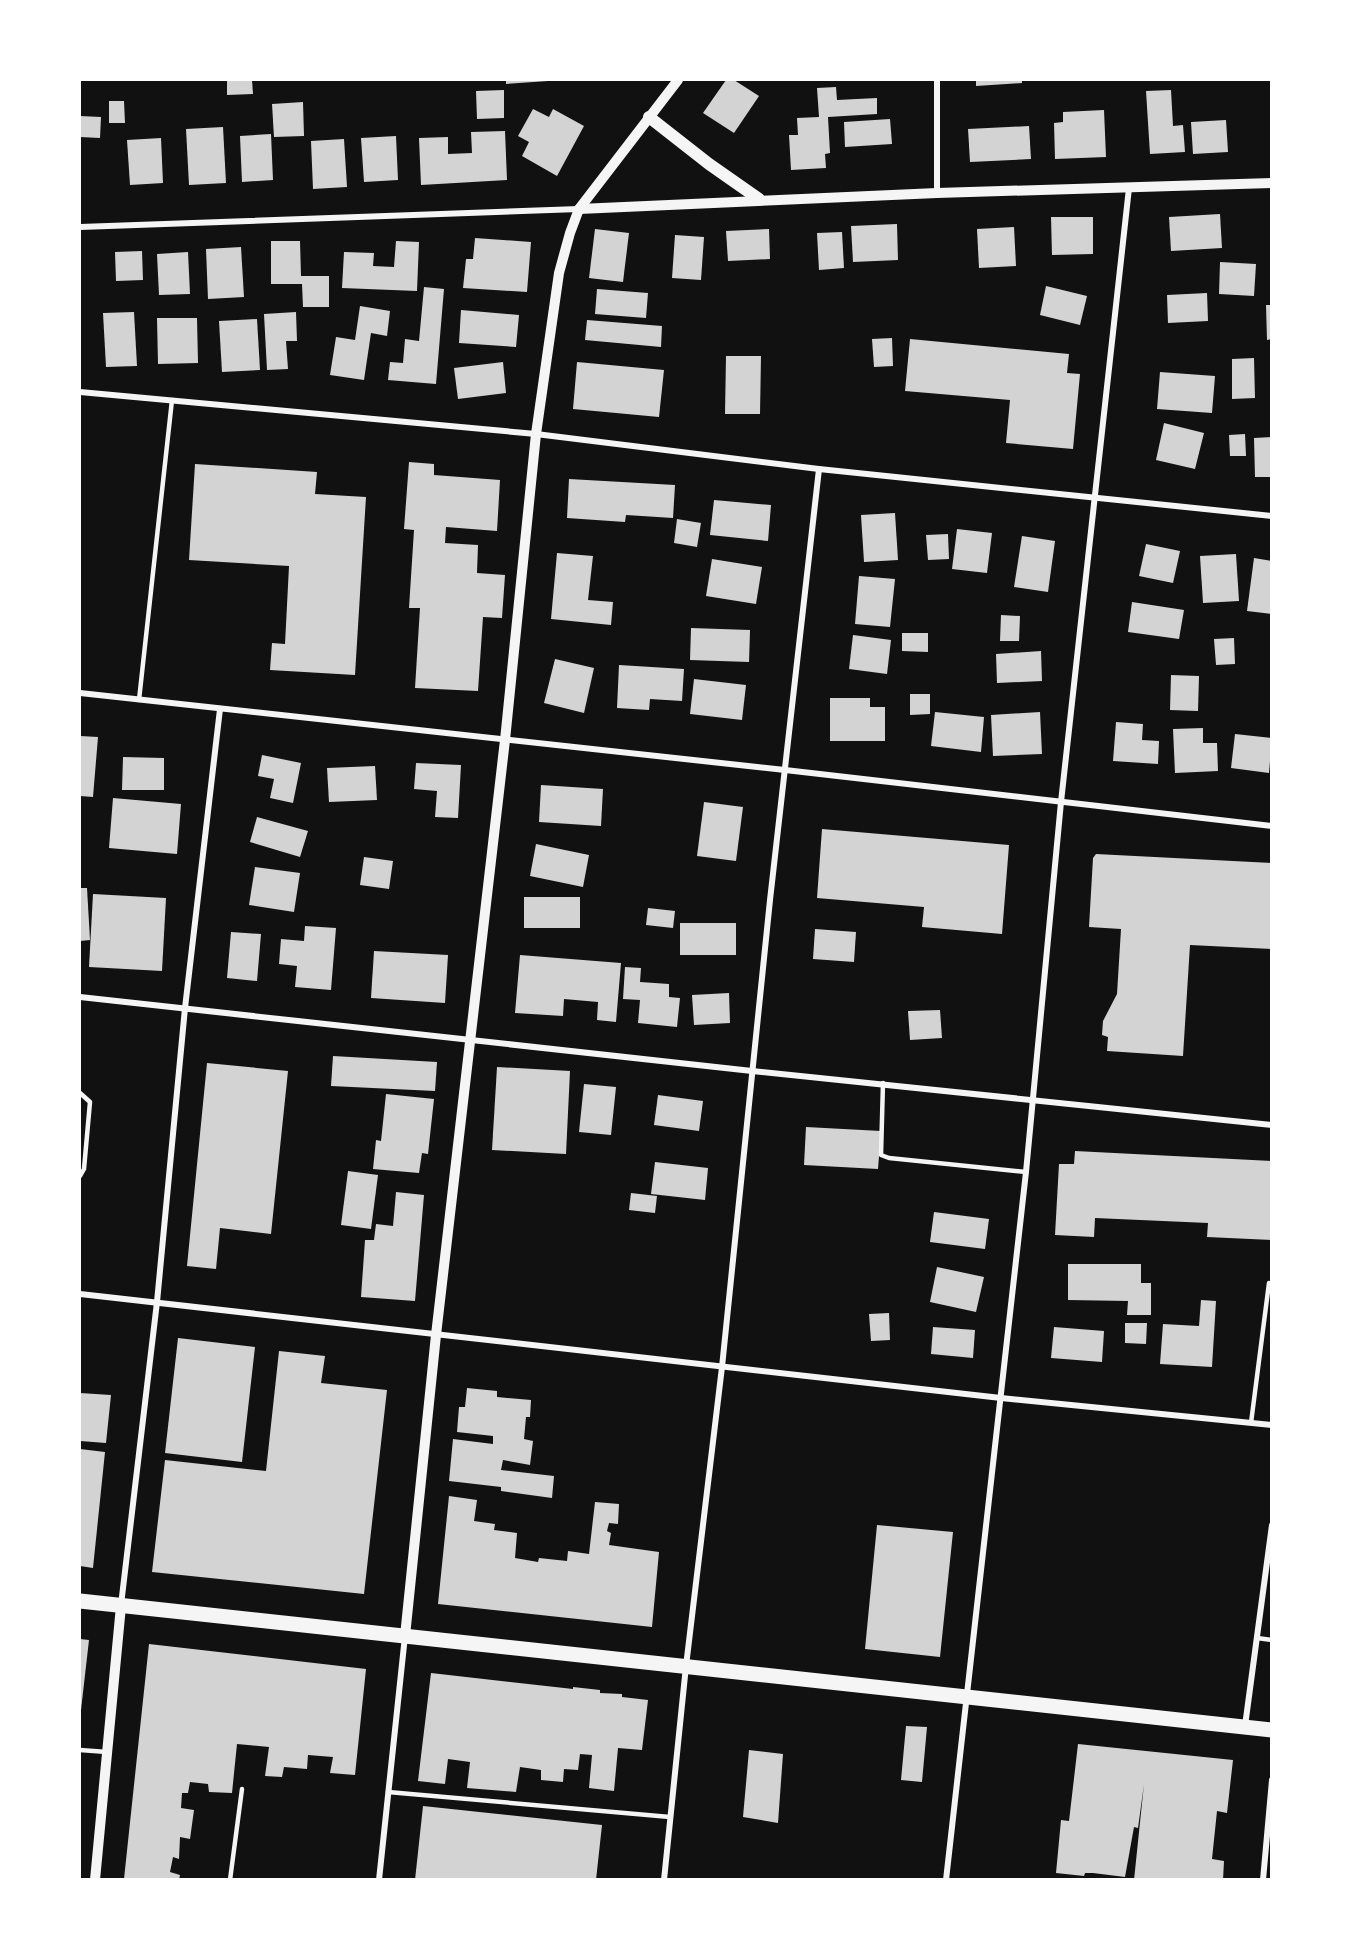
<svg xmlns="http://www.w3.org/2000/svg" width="1351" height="1959" viewBox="0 0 1351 1959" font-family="'PT Sans',sans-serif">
<rect width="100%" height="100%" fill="#111"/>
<g fill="#d3d3d3">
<polygon points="227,80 252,80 253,94 227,95"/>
<polygon points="506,80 548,80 548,81 506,84"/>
<polygon points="726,80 734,80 759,96 734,133 703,113"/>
<polygon points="976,80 1022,80 1022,83 976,86"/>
<polygon points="836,87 837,100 877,98 877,114 828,117 830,153 825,154 826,168 791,170 789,135 798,135 797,118 819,117 817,88"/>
<polygon points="504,90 504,118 477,119 476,91"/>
<polygon points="1171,90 1173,126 1183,125 1185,152 1150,154 1146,91"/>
<polygon points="109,101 124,101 125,123 109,123"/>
<polygon points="303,102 304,136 274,137 272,104"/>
<polygon points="533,109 549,117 553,109 584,126 557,176 522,156 529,142 518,136"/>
<polygon points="1104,110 1106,157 1055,159 1054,123 1063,122 1063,112"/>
<polygon points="80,116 101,117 100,138 80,137"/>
<polygon points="890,119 892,144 845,147 844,122"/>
<polygon points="1226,120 1228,152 1193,154 1191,122"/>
<polygon points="1029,126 1031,159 970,162 968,129"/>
<polygon points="223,127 226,183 189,185 186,129"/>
<polygon points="505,131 507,180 421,185 419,138 448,137 448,154 472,153 471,132"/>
<polygon points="271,134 273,180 242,182 240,136"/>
<polygon points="396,136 398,180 364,182 361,138"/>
<polygon points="161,138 163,183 130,185 127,140"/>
<polygon points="344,139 347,187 313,189 311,141"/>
<polygon points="1220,214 1222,248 1171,251 1169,217"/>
<polygon points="1051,217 1093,217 1093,254 1052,255"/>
<polygon points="897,224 898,260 853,262 851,226"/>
<polygon points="1014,227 1016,266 979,268 977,229"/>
<polygon points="595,229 629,233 623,282 589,278"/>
<polygon points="769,229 770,259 728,261 726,231"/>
<polygon points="842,232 844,268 819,270 817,233"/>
<polygon points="675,235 704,237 701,280 672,278"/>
<polygon points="475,238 531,242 527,292 463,288 466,259 473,259"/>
<polygon points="271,241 300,241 301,276 329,276 329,307 303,307 302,284 271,284"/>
<polygon points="396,241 419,242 417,291 342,288 344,252 374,253 373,266 394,267"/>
<polygon points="241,247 244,297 208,299 206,249"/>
<polygon points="142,251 143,280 116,281 115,252"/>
<polygon points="188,252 190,294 159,295 157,254"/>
<polygon points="1220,262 1256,264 1254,296 1219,294"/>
<polygon points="1046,286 1087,296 1080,325 1040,315"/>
<polygon points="424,287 444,289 436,384 388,380 390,362 403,363 405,339 419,341"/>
<polygon points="597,289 648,293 646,318 595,314"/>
<polygon points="1207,293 1208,321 1168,323 1167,295"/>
<polygon points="1266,305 1272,305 1272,339 1267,340"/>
<polygon points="360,306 390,311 387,336 371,333 364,380 330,375 336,337 355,340"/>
<polygon points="461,310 519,315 516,347 459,343"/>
<polygon points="134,312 137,366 106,367 103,313"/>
<polygon points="296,312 297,341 286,341 288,369 267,370 264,314"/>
<polygon points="157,318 197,318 198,363 158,364"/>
<polygon points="257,319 260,370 222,372 219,321"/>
<polygon points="587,320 662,326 661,347 585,340"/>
<polygon points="892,338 893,366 874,367 872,339"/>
<polygon points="910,339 1069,354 1067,373 1080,374 1073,449 1006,443 1010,400 905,391"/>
<polygon points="726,356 761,356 760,414 725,414"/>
<polygon points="1254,358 1255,398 1232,399 1232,359"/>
<polygon points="503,362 506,393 458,399 454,368"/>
<polygon points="577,362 664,370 659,417 573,409"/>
<polygon points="1160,372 1215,376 1212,413 1157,409"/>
<polygon points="1164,423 1204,433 1195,469 1156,460"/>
<polygon points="1245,434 1246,456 1230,456 1229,435"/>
<polygon points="1272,437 1272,477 1255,477 1254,438"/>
<polygon points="409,462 434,464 434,475 500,480 497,531 446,527 445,543 478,545 477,573 505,575 502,618 483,617 478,691 415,688 420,608 409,608 414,530 404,529"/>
<polygon points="195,464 317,472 315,494 366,497 355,675 270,670 272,643 285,644 289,566 189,560"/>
<polygon points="569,479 675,485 673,518 626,515 625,522 567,518"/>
<polygon points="714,500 771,505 768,541 710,535"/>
<polygon points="895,513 898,560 864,562 861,515"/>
<polygon points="677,519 701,523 697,547 674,543"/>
<polygon points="957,529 992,533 987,573 952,569"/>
<polygon points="948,534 949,559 928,560 926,535"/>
<polygon points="1022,536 1055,541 1048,592 1014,587"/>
<polygon points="1146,544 1180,551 1173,583 1139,576"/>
<polygon points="557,553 593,556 588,600 613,602 611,625 551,619"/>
<polygon points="1236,554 1239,601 1203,603 1200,556"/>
<polygon points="1254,558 1272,561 1272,614 1247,611"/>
<polygon points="712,559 762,567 756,604 706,596"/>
<polygon points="859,576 895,579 890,627 855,624"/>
<polygon points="1132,602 1184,610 1179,639 1128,632"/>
<polygon points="1001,615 1020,616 1019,641 1000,641"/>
<polygon points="691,628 750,630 749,662 690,660"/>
<polygon points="902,633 928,633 928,652 902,651"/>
<polygon points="853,635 891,640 887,674 849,669"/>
<polygon points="1234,638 1235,664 1216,665 1214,639"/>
<polygon points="1041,651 1042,681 997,683 996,654"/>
<polygon points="555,659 594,668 584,713 544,703"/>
<polygon points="619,665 684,669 682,701 650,699 649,710 617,708"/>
<polygon points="1171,675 1199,676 1198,711 1170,710"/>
<polygon points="694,679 746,685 742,720 690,714"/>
<polygon points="910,694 930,694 930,714 910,715"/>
<polygon points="830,698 870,698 870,707 885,707 885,741 830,741"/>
<polygon points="935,712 984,717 981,752 931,746"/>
<polygon points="1040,712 1042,754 993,756 991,715"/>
<polygon points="1116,722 1143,724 1142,740 1159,741 1158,764 1113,761"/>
<polygon points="1203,728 1203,743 1217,743 1218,771 1175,773 1173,729"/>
<polygon points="1235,734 1272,738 1269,773 1231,768"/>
<polygon points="80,736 98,737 93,797 80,796"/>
<polygon points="262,755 301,763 293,803 270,798 274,779 258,776"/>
<polygon points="123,757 164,758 164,790 122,790"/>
<polygon points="416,763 461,765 458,818 435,817 437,791 414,789"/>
<polygon points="375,766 377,800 329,802 327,768"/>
<polygon points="541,785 603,789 601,826 539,822"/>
<polygon points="113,798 181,804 177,854 109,848"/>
<polygon points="704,802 743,807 736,861 697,856"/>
<polygon points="257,817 308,831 300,857 250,842"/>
<polygon points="822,829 1009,845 1002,934 922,927 924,907 817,898"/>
<polygon points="536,844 589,855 583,887 530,876"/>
<polygon points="1096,854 1272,863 1272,949 1190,945 1183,1056 1107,1051 1108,1037 1102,1035 1103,1021 1117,994 1121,929 1089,927 1093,858"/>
<polygon points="364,857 393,861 389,889 360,885"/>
<polygon points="255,867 300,873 294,912 249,905"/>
<polygon points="80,888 87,888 90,940 80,941"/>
<polygon points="93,894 166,898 162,971 89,967"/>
<rect x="524" y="897" width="56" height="31"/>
<polygon points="648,908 675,911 673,928 646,925"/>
<rect x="680" y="923" width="56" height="32"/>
<polygon points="305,926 336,928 331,990 295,987 297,966 279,964 281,939 304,941"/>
<polygon points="815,929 856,932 854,962 813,959"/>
<polygon points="231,932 261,934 257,981 227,978"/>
<polygon points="374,951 448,955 445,1003 371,998"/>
<polygon points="520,955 621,963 616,1022 597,1020 598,1002 564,999 563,1016 515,1013"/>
<polygon points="625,967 641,968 640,982 669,984 669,997 680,998 677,1027 638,1023 640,1000 623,999"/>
<polygon points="729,993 730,1023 694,1025 692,995"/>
<polygon points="940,1010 942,1038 910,1040 908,1011"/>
<polygon points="333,1056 437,1062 435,1091 331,1086"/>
<polygon points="207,1063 288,1071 271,1234 220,1228 216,1269 187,1266"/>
<polygon points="497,1067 570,1071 566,1154 492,1150"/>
<polygon points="584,1084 616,1087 611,1135 579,1132"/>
<polygon points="386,1094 434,1099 428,1154 422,1153 419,1173 373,1169 376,1140 381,1141"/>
<polygon points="658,1095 703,1101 699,1131 654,1125"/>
<polygon points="806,1127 881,1131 878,1169 804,1165"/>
<polygon points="1075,1151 1272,1161 1272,1240 1207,1237 1208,1223 1095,1218 1094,1237 1055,1235 1059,1164 1074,1164"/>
<polygon points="655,1162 708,1168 705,1200 651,1194"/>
<polygon points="348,1171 378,1175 371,1229 341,1225"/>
<polygon points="396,1192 424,1195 415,1301 361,1297 365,1240 374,1240 376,1224 393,1226"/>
<polygon points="631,1193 657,1196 655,1213 629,1210"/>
<polygon points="934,1212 989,1219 985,1249 930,1242"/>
<polygon points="1068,1264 1141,1264 1141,1283 1151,1283 1151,1315 1127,1315 1128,1301 1068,1300"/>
<polygon points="937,1267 984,1277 976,1312 930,1302"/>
<polygon points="1201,1300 1216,1301 1212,1367 1160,1364 1163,1324 1199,1326"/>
<polygon points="889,1313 890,1340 871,1341 869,1314"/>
<polygon points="1125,1323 1147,1323 1146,1344 1125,1343"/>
<polygon points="933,1327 975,1330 973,1358 931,1354"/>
<polygon points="1054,1327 1104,1331 1102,1362 1051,1358"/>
<polygon points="178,1338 255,1347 242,1462 165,1453"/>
<polygon points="279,1351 325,1356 321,1383 387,1390 364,1594 152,1572 165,1460 266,1471"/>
<polygon points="467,1388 497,1391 497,1397 531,1400 530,1417 526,1417 524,1439 533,1441 530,1465 503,1460 501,1470 554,1476 552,1498 501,1491 501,1487 449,1481 453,1439 493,1444 493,1436 457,1432 459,1407 465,1407"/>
<polygon points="80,1393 111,1395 106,1443 80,1441"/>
<polygon points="80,1449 105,1452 93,1568 80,1566"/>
<polygon points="449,1496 477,1500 474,1521 495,1524 494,1530 517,1533 515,1558 538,1562 539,1558 567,1561 568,1551 589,1554 595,1502 619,1504 618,1524 609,1523 607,1531 611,1533 609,1545 659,1552 652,1627 438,1604"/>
<polygon points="877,1525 953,1532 940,1657 865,1649"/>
<polygon points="80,1639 89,1640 81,1710 80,1710"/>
<polygon points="149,1644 366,1669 355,1775 330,1773 333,1757 308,1755 307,1769 284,1767 282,1777 265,1776 269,1747 237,1744 232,1793 209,1792 208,1784 190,1782 188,1793 182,1793 181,1808 194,1810 190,1839 180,1837 179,1859 173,1857 170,1872 180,1875 179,1880 124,1879"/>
<polygon points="431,1673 573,1689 573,1687 600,1690 600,1693 622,1694 622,1697 648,1700 642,1750 618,1748 614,1791 589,1788 592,1755 580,1754 578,1770 564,1769 563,1782 541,1780 541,1770 520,1767 516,1792 467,1788 470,1762 448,1759 445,1784 418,1781"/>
<polygon points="906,1726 927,1727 922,1782 901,1780"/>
<polygon points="1078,1744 1233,1760 1227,1813 1217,1811 1212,1859 1224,1861 1223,1880 1134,1880 1144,1784 1138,1828 1134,1827 1125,1877 1093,1873 1085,1873 1084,1876 1056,1873 1061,1820 1069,1821"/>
<polygon points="749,1750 783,1754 778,1823 743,1817"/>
<polygon points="423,1806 602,1825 596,1880 415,1880"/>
</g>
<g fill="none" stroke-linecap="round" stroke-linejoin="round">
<g stroke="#f5f5f5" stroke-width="4.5">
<polyline points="139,700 172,400"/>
<polyline points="883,1083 881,1155 889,1158 1026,1172"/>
<polyline points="80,1093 90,1102 84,1169 80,1176"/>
<polyline points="1251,1423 1269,1283"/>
<polyline points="1257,1638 1272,1640"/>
<polyline points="80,1750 107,1752"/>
<polyline points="388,1792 670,1817"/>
<polyline points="230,1880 242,1789"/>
</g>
<g stroke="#f5f5f5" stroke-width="6">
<polyline points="937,80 937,193"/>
<polyline points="80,227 579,209"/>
<polyline points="80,392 536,434 819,469 1272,516"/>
<polyline points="80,693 785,770 1272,826"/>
<polyline points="80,997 752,1071 1272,1125"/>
<polyline points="80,1294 1001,1398 1272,1425"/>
<polyline points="121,1605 157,1302 185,1008 220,709"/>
<polyline points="1245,1726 1272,1525"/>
<polyline points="379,1880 405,1636"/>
<polyline points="664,1880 686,1666 722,1367 770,900 819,469"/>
<polyline points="946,1880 1026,1172 1061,802 1129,188"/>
<polyline points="1263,1880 1272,1780"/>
</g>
<g stroke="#f5f5f5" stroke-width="10">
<polyline points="579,209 937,193 1272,183"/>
<polyline points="405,1636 436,1335 505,740 536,434 559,273 570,233 579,209 678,80"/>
<polyline points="95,1880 121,1606"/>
</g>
<polyline stroke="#f5f5f5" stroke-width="12" points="649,117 709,164 759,199"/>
<polyline stroke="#f5f5f5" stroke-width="15" points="80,1601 1272,1730"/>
</g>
<rect width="1351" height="1959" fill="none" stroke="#ffffff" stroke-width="162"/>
</svg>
